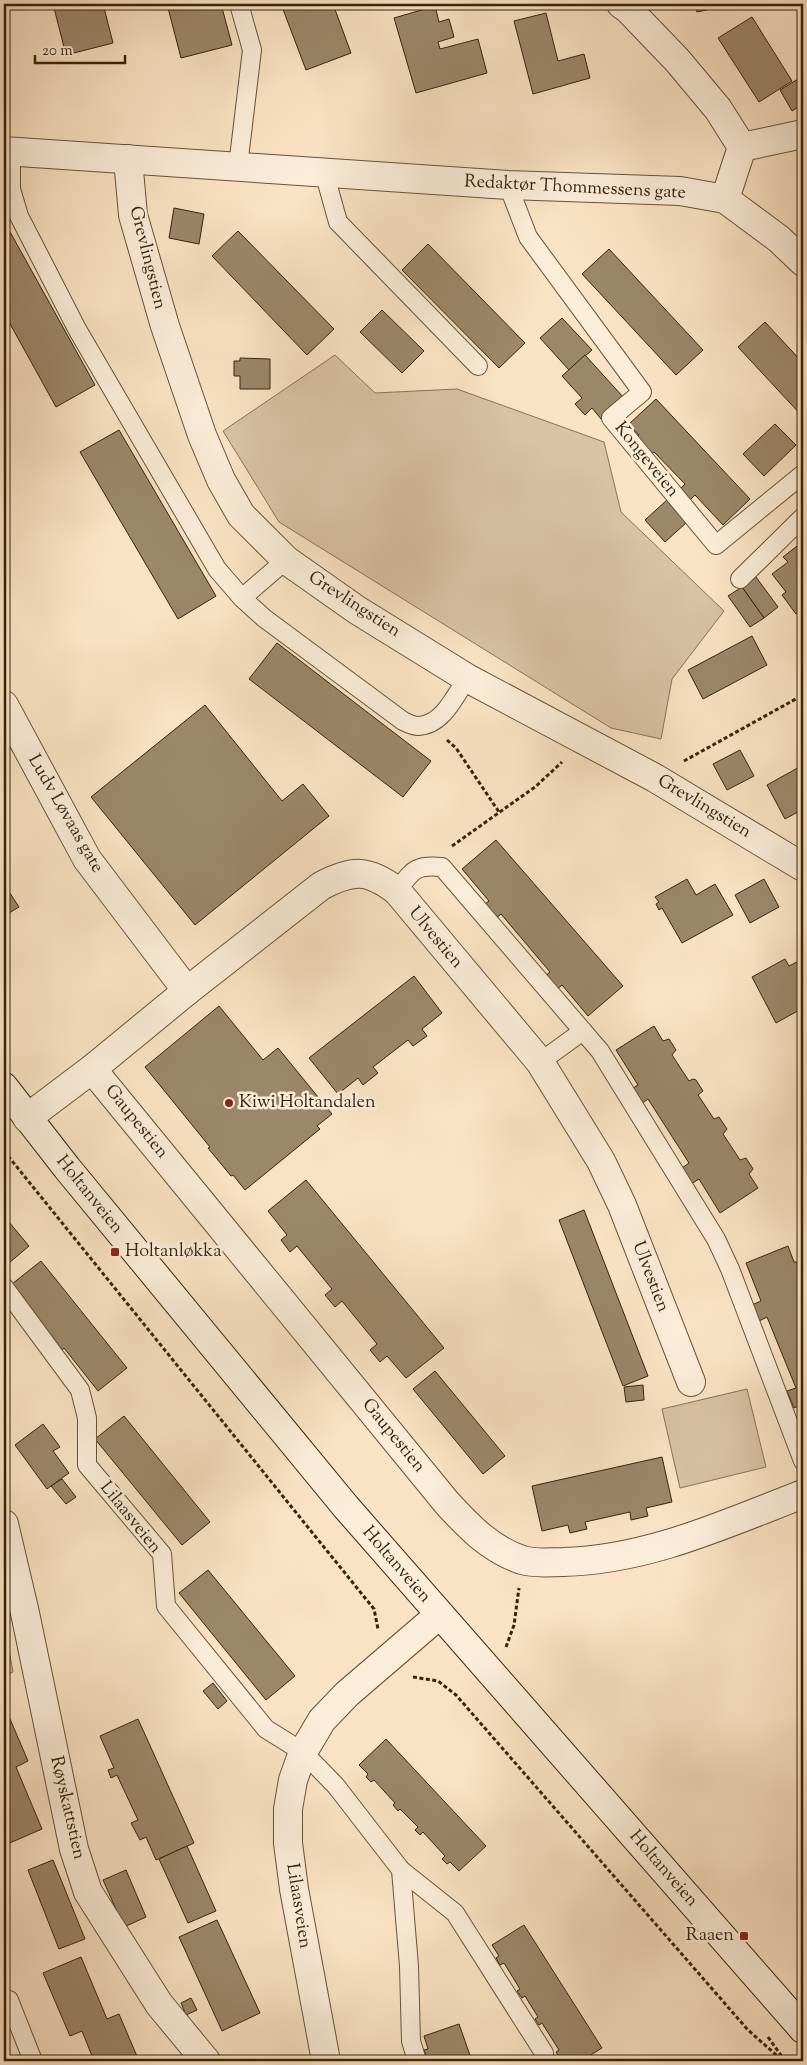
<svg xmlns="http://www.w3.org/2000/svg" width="807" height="2065" viewBox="0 0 807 2065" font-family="'Sorts Mill Goudy',serif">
<rect width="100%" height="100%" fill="#fae3c4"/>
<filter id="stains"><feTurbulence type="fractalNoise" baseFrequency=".004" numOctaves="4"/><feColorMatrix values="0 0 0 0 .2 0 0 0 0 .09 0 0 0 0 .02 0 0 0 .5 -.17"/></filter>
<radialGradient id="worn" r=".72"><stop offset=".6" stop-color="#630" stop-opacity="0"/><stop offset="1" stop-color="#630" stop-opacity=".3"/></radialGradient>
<g fill="#d9c2a5" stroke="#887258">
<polygon points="335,355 375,393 457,389 604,442 621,512 724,611 672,679 661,739 611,728 279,522 223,431"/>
<polygon points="747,1389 766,1467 680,1488 662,1409"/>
<polygon points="4,1623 13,1672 4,1676"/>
</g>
<g fill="#9c876b" stroke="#36230b">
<polygon points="53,4 103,4 113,43 66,55"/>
<polygon points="167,4 221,4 232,45 181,58"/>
<polygon points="281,4 333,4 351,53 306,70"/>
<polygon points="691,4 710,4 711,9 697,12 695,6 691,7"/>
<polygon points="435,6 439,22 449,19 454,37 438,42 440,49 478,39 487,73 416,93 394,18"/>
<polygon points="546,13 558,61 584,54 590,78 533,94 514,21"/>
<polygon points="752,17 792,81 759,102 718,38"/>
<polygon points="803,76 803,104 792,111 780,90"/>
<polygon points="174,208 204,214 199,244 169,238"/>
<polygon points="4,221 95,385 56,407 4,313"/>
<polygon points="238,231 334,329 307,355 212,256"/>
<polygon points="428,244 525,343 499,368 402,270"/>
<polygon points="609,249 703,350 676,375 582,274"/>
<polygon points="382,310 424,351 402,373 360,332"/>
<polygon points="562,318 592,350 569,370 540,338"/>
<polygon points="765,322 803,363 803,417 738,347"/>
<polygon points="585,355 624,398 601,419 592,408 585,415 575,404 582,398 562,376"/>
<polygon points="240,358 270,359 270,389 240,389 240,376 234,376 234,361 240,361"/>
<polygon points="656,399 750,499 723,525 695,495 690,500 680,489 685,484 654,452 649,456 634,440 639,435 629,424"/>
<polygon points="775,424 796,445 764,476 743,454"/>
<polygon points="119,430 216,596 178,619 80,452"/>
<polygon points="667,500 687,522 665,542 645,520"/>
<polygon points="797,546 803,554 803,608 796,614 782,595 786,592 772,574 788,562 783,557"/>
<polygon points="756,577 778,607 764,618 742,587"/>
<polygon points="742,587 764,618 750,627 728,596"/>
<polygon points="752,636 767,665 703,699 688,670"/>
<polygon points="277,643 431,761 403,797 249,679"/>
<polygon points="205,705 282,801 303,784 329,816 195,925 91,797"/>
<polygon points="740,750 754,776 727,790 713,764"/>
<polygon points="803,765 803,809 785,819 767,785"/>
<polygon points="496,840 623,986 588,1016 562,985 555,991 544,977 550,972 501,914 494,920 482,906 489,901 462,869"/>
<polygon points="687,879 696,895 715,884 733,915 682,943 662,908 659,910 656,904 659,902 655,897"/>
<polygon points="764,879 779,907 750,923 735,895"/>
<polygon points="4,884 19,907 4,916"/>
<polygon points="785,959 789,966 803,959 803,1008 776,1023 752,977"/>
<polygon points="414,976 442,1013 422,1029 427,1036 413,1046 408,1040 373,1067 378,1073 363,1085 358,1078 338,1094 309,1058"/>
<polygon points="219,1006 263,1060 278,1048 332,1114 317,1126 320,1129 245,1190 233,1175 231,1176 208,1148 210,1147 145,1067"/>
<polygon points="654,1026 663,1041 669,1039 676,1050 672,1055 689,1081 693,1079 696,1080 703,1091 698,1095 714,1119 719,1117 727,1129 723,1134 740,1160 746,1158 753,1169 749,1174 758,1188 720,1213 699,1179 691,1184 682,1168 689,1163 648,1099 640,1105 630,1090 638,1085 616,1050"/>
<polygon points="306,1180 444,1348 406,1378 387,1356 380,1362 370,1350 377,1344 342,1301 335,1307 325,1295 332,1289 297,1246 290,1252 281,1240 287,1235 268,1211"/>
<polygon points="584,1210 648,1376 623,1386 559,1220"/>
<polygon points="4,1216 29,1246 9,1263 4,1257"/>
<polygon points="788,1246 794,1262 800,1262 803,1270 803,1277 800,1278 803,1286 803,1407 802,1404 794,1408 787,1391 796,1388 767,1317 759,1321 752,1305 761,1301 746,1263"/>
<polygon points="41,1261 127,1368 98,1391 64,1348 62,1350 12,1284"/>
<polygon points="435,1371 505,1456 483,1474 413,1389"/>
<polygon points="643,1385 644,1400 626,1402 624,1387"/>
<polygon points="124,1416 210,1522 182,1545 95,1439"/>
<polygon points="43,1424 60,1447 53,1451 69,1473 47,1489 15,1445"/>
<polygon points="662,1457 672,1502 646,1508 648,1516 631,1520 630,1512 585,1522 587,1529 570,1533 568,1525 542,1531 532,1486"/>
<polygon points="62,1479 76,1497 66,1504 51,1486"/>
<polygon points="208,1570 295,1676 266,1700 179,1593"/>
<polygon points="213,1683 227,1701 218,1709 203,1691"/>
<polygon points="4,1705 28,1761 16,1767 42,1829 5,1845"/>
<polygon points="138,1719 194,1843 156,1860 146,1837 140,1840 131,1823 138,1820 117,1775 111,1778 108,1770 114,1768 100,1736"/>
<polygon points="386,1739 486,1846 459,1871 450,1862 447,1864 442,1859 445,1856 423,1832 420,1835 415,1830 418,1827 400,1809 398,1811 393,1805 395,1803 374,1780 371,1782 366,1777 368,1774 359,1765"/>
<polygon points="187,1846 216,1911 188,1923 159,1859"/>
<polygon points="53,1860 85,1939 59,1949 28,1870"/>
<polygon points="126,1870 146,1917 124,1927 103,1880"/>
<polygon points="217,1920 260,2013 222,2031 179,1937"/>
<polygon points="524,1925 602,2048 581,2061 566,2061 563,2057 560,2058 556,2052 559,2050 542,2023 539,2025 535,2019 538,2017 525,1996 522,1998 517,1991 520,1989 504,1963 500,1965 496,1958 499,1956 492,1945"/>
<polygon points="81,1957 107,2019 119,2014 139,2061 94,2061 82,2031 70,2036 43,1973"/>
<polygon points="191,1998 197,2010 186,2015 181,2003"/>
<polygon points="459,2024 472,2061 432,2061 430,2057 427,2058 424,2050 428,2049 424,2036"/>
</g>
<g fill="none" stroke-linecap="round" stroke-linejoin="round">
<defs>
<g id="service">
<path d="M11,152V189L19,216L77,329L217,569L242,598L264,618L403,721C407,723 413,726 418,726C443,725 455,696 467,678"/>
<polyline points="238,166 252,50 239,4"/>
<polyline points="324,172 338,222 478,366"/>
<polyline points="508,185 528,237 642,392 611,418 716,545 803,474"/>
<polyline points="740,579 803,517"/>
<polyline points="242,598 286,560"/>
<path d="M397,891C412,871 415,864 442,867L600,1051L716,1239L730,1269L803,1461"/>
<polyline points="540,1062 583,1031"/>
<polyline points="4,1287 80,1390 87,1418 87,1465 162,1554 166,1606 266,1729 303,1752 336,1786 401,1870 455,1913 544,2053"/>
<polyline points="401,1870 409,1966 411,2041 417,2061"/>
<polyline points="9,2000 33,2061"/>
</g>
<g id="minor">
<polyline points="621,4 628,9 677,60 718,109 742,147 725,199"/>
<polyline points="742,147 803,134"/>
<polyline points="4,151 508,185 680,191 725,199 779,239 803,262"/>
<polyline points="128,159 133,215 165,326 202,435 221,480 241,515 286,560 357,610 467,678 655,778 803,867"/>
<polyline points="4,705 87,859 187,991"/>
<path d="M92,1069L447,1503C469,1527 490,1549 522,1560C535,1564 550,1562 563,1562C648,1560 725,1524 803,1494"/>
<path d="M27,1118L92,1069L187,991L321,886C353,869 368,869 397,891L540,1062L601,1161L622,1205L691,1382"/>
<polyline points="4,1524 25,1613 74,1849 88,1892 159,2004 206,2061"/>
</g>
<polyline id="tertiary" points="326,2061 294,1889 288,1843 288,1809 293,1780 303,1752 322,1720 347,1694 439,1615"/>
<polyline id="secondary" points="4,1087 67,1168 346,1507 803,2029"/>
</defs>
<use href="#service" stroke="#675339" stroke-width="20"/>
<use href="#minor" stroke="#675339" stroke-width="30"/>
<use href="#tertiary" stroke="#675339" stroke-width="30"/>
<use href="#secondary" stroke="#36230b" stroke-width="30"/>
<g stroke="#36230b" stroke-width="3" stroke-dasharray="4 2.5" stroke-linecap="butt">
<polyline points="447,740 456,748 499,812"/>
<polyline points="684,761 803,695"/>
<polyline points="452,846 535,787 562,762"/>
<polyline points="4,1151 374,1609 378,1629"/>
<polyline points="506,1647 514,1625 519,1588"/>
<polyline points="413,1677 438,1681 456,1695 748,2030 783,2061"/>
<polyline points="768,2037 785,2061"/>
</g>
<use href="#service" stroke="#fcedd9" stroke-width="18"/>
<use href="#minor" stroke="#fcedd9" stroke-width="28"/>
<use href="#tertiary" stroke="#fcedd9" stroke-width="28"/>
<use href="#secondary" stroke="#fcedd9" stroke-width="28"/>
</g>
<g fill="#8f2418" stroke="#fcedd9" stroke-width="2">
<circle cx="229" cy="1103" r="5"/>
<rect x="110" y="1247" width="10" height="10" rx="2.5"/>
<rect x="739" y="1931" width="10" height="10" rx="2.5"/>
</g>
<g text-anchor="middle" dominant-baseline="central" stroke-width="5" stroke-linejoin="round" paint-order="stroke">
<g font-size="18" fill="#36230b" stroke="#fcedd9">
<text transform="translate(575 188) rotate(3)">Redaktør Thommessens gate</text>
<text transform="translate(147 258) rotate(76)">Grevlingstien</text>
<text transform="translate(646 460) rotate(51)">Kongeveien</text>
<text transform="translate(354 605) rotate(33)">Grevlingstien</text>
<text transform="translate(704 807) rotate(31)">Grevlingstien</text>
<text transform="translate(65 814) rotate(60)">Ludv Løvaas gate</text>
<text transform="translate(435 938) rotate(50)">Ulvestien</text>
<text transform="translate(136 1122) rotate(51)">Gaupestien</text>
<text transform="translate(89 1195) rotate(51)">Holtanveien</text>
<text transform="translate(650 1277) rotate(69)">Ulvestien</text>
<text transform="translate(393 1436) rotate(51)">Gaupestien</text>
<text transform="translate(130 1518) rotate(51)">Lilaasveien</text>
<text transform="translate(396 1565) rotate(49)">Holtanveien</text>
<text transform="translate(67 1808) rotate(77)">Røyskattstien</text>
<text transform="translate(663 1869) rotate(49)">Holtanveien</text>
<text transform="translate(298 1906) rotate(81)">Lilaasveien</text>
</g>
<g font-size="18" fill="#36230b" stroke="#fcedd9" text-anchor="start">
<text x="239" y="1103">Kiwi Holtandalen</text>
<text x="125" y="1252">Holtanløkka</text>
<text x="734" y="1936" text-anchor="end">Raaen</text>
</g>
</g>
<rect width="807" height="2065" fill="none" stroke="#fae3c4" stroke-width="20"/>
<rect x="5" y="5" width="797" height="2055" fill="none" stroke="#36230b" stroke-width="2.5"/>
<rect x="10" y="10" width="787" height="2045" fill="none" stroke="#36230b"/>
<path d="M35 55v8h90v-8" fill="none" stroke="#36230b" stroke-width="2.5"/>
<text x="42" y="55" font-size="15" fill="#36230b" stroke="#fcedd9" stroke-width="4" paint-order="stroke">20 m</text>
<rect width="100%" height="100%" filter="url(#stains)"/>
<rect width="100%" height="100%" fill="url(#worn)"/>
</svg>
